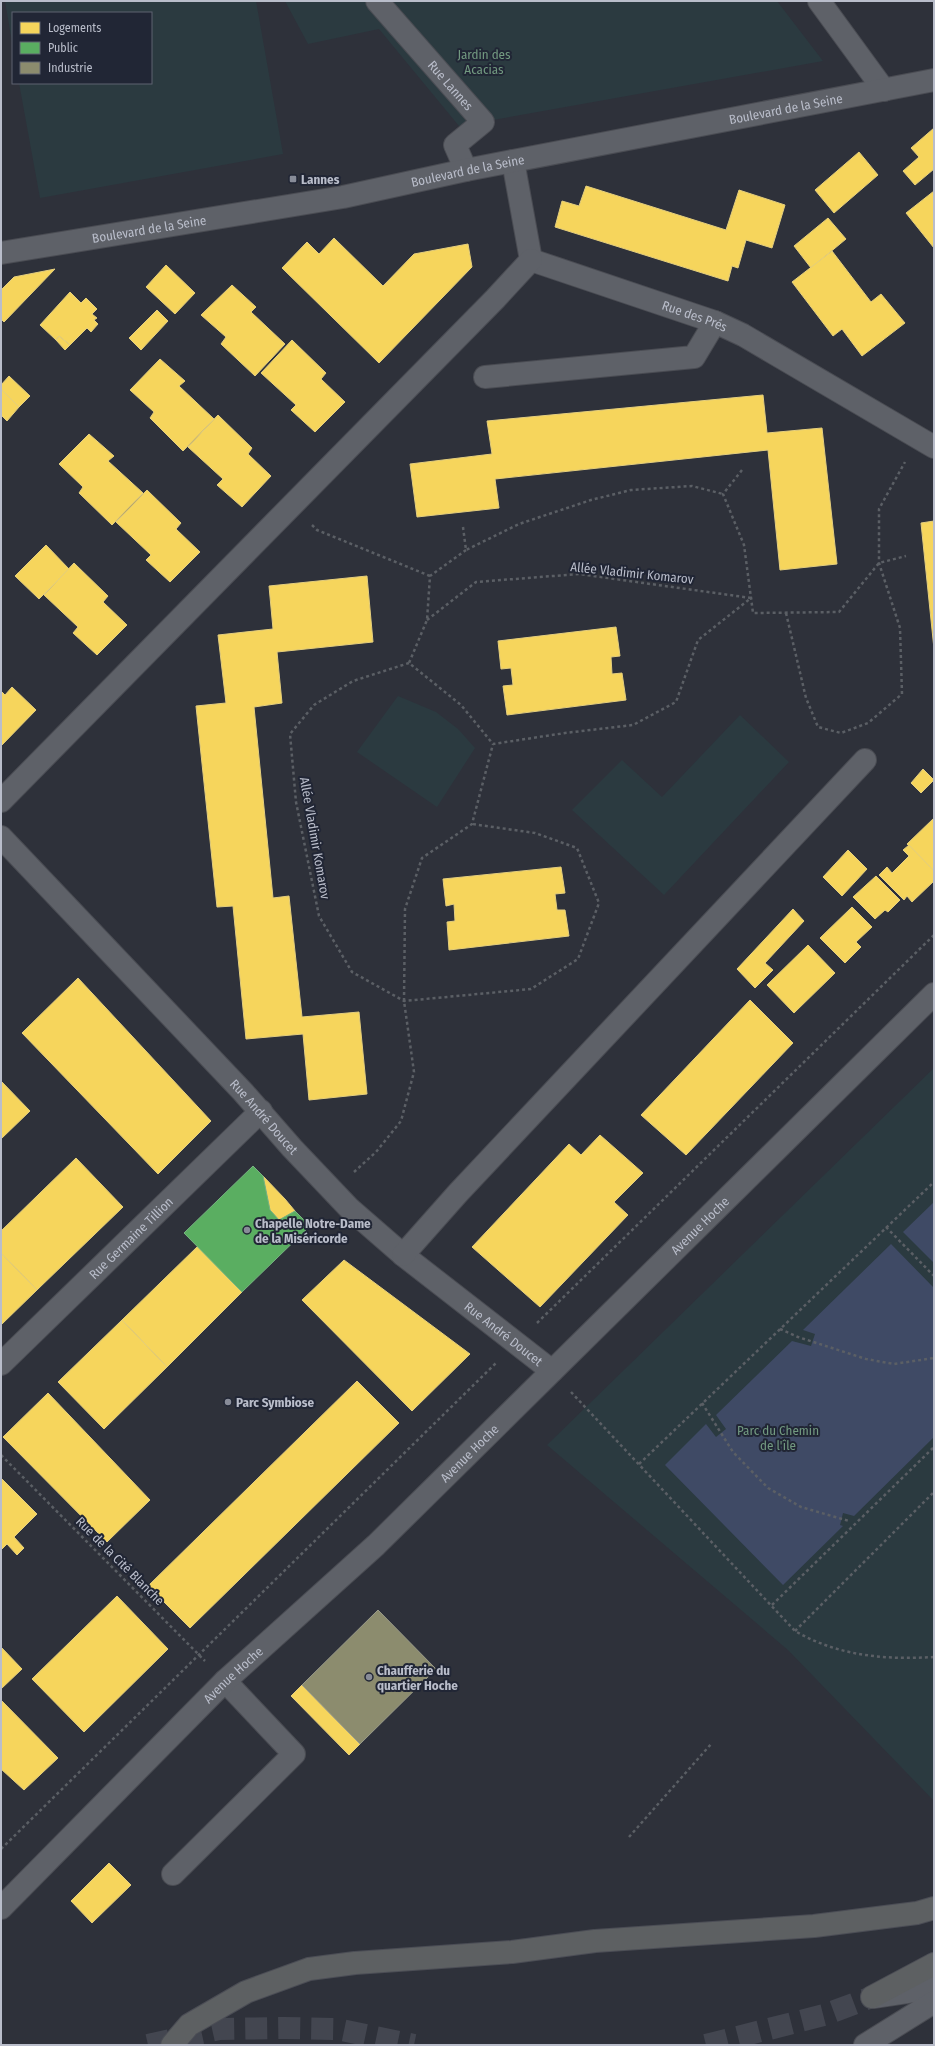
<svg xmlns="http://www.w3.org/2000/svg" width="935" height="2046" viewBox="0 0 935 2046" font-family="'Fira Sans Condensed',sans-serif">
<rect width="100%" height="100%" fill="#2e313a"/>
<g fill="#2b3a40">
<polygon points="5,1 256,1 283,154 40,198 19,83 151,83 151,13 13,13 13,48"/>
<polygon points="285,1 777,1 823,61 459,126 379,29 308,44"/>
<polygon points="398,696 436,712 458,729 475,748 437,807 357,752"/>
<polygon points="740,715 789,762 664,895 572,810 622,760 662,797"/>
<polygon points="934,1068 934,1801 788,1650 547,1445"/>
</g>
<g fill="#3f4a65">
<polygon points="934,1202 934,1263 903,1232"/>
<polygon points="891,1244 934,1288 934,1437 854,1516 843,1513 840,1525 843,1526 783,1585 665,1465 706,1424 716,1437 726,1429 716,1415 792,1341 811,1346 815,1334 803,1330"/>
</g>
<g fill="#f6d55c" stroke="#e4ce7d">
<polygon points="934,128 934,169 915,185 903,171 919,157 911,148"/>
<polygon points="859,152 878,175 834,213 815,190"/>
<polygon points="586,186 726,230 739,190 785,205 772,248 746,240 738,268 732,266 728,281 555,227 562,201 579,206"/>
<polygon points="934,191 934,248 906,213"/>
<polygon points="828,218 846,239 811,268 794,246"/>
<polygon points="334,238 383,286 414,254 468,244 472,267 379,363 282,268 307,242 319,254"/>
<polygon points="832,251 871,302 881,294 905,323 862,356 842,329 833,336 792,282"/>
<polygon points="166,265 195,293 175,314 146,287"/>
<polygon points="55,269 4,322 1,319 1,290 14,277"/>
<polygon points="232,285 256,307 251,312 285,344 255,376 221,344 226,337 201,315"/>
<polygon points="70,292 81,303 86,298 97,309 92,314 97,318 94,320 98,324 91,332 87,328 70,345 59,336 56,340 40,325"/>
<polygon points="157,310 168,321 141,350 129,338"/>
<polygon points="59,336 70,345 65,350 56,340"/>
<polygon points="292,340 326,373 321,379 345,402 315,432 291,410 296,405 261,373"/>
<polygon points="160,359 185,381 179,386 214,419 183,451 150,418 154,412 130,390"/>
<polygon points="9,376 30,396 19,407 1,389 1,385"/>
<polygon points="1,389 19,407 7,421 1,415"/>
<polygon points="763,395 767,433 822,428 837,564 780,570 768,450 495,479 499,508 417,517 410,464 492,454 487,421"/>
<polygon points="218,415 252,448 248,454 271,476 242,507 217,485 223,479 188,447"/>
<polygon points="89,434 114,456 108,461 143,493 112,525 79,493 83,487 59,464"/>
<polygon points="147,490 181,523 176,529 200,552 170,582 146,560 151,555 116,522"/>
<polygon points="934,521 934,649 921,523"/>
<polygon points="46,545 69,569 39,599 15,576"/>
<polygon points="74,563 108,596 103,602 127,625 97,655 73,633 78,627 44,595"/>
<polygon points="367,576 373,642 277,652 282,703 254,707 273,898 289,896 302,1017 359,1012 367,1094 309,1100 303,1034 246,1039 233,906 217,907 196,706 226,703 218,635 273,629 269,586"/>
<polygon points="616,627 620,656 611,657 612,674 622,673 626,700 507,715 503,686 513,685 511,668 501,669 498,641"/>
<polygon points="12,687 36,710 1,746 1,691 5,695"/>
<polygon points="923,769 934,780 921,793 911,783"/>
<polygon points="934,818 934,871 907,844"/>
<polygon points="909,845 934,871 934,881 912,902 907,896 904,900 879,875 887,867 892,873 909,856 903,850"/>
<polygon points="848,850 867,869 842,896 823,877"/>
<polygon points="561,867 565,893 555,894 557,910 565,910 569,936 449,950 447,922 455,921 454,904 446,906 443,879"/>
<polygon points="876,876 900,900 888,912 885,910 875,919 853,897"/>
<polygon points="852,907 872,927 856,942 861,947 845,963 820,938"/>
<polygon points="793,909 804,921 765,963 773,970 755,988 737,969"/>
<polygon points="808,945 835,973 794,1013 767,985"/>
<polygon points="78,978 211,1121 158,1174 22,1033"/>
<polygon points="750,1000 793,1043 686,1155 641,1115"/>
<polygon points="1,1081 30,1111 1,1139"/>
<polygon points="600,1135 643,1173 614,1202 628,1215 540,1307 472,1247 569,1144 581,1155"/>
<polygon points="76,1158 123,1207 37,1290 1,1253 1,1231"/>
<polygon points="263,1176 285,1199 295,1211 279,1220 270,1210"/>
<polygon points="198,1246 242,1292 167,1367 122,1320"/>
<polygon points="1,1253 37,1290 1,1325"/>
<polygon points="344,1260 470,1354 412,1411 302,1300"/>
<polygon points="122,1320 167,1367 104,1429 58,1382"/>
<polygon points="357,1381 399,1423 190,1628 148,1586"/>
<polygon points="48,1393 150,1500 107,1542 3,1437"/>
<polygon points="1,1478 37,1514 14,1537 24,1548 17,1555 7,1544 1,1550"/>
<polygon points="117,1596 168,1649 84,1732 32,1679"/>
<polygon points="1,1647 22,1669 1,1689"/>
<polygon points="302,1685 360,1744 349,1755 291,1696"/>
<polygon points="1,1700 58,1758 24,1790 1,1769"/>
<polygon points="109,1863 131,1885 92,1923 71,1901"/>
</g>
<polygon fill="#5aae61" stroke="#76b280" points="253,1166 263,1176 270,1210 279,1220 295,1211 310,1226 242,1292 184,1233"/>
<polygon fill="#8c8c6e" stroke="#9a9b8a" points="378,1610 436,1669 360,1744 302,1685"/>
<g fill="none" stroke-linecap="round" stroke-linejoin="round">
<g stroke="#434650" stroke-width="22" stroke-dasharray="22 11" stroke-linecap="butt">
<polyline points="148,2045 219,2029 283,2028 337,2029 414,2045"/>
<polyline points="706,2045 824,2015 872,1997"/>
</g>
<defs>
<g id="minor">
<path id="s1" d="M377,1L483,122L455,145L466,170"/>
<polyline points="819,1 884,90"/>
<polyline points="513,161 531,260"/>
<path id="s2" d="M1,253L343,197L466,170L934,80"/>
<path id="s3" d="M531,260L715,322L743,335L934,447"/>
<polyline points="485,377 694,357 715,322"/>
<polyline points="1,801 495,299 531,260"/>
<path id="s4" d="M1,837L243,1092L292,1148L349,1208L403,1255L552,1371"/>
<polyline points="403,1255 458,1193 865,760"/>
<path id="s5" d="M1,1364L261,1111"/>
<polyline points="173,1874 294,1754 225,1681"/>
<path id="s6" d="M1,1908L225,1681L376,1545L934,994"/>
<polyline points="874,1997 934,1988"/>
<polyline points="865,2045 934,2002"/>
</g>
<g id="highway">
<polyline points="872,1997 934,1964"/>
<polyline points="172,2045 189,2025 246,1992 309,1969 355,1963 512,1952 595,1941 814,1926 917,1913 934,1908"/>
</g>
</defs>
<use href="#minor" stroke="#4a4c53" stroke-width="24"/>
<use href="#highway" stroke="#4b4d55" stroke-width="24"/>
<g stroke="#5b5f65" stroke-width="2.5" stroke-dasharray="3 3" stroke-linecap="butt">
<polyline points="742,470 723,494 744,545 753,613 839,612 879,563 906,556"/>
<polyline points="312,525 317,530 430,576"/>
<polyline points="463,527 466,550 519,524 591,500 631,490 692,486 723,494"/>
<polyline points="786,613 806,698 818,727 841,733 868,723 902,694 900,628 879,563 879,509 905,462"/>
<polyline points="427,620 476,582 579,574 751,598 698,640 676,702 633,725 565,733 493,744 461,705 409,663 427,620 430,576 466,550"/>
<polyline points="409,663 353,681 314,705 290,734 296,802 319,916 352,972 404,1001 531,989 578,959 599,903 577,848 535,833 472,824"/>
<polyline points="354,1172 376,1152 401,1121 414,1072 404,1001 405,909 422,858 472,824 493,744"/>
<polyline points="886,1227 934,1276"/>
<polyline points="537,1323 934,935"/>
<polyline points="780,1329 798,1337 866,1359 894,1364 934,1358"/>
<path d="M571,1392L795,1631C838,1656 885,1660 934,1657"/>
<polyline points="702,1403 733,1452 768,1488 801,1507 849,1521"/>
<polyline points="1,1455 205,1661"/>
<polyline points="639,1464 934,1182"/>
<polyline points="772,1605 934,1447"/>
<polyline points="795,1631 934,1492"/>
<polyline points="629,1837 712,1743"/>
<polyline points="1,1849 496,1363"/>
</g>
<use href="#minor" stroke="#5e6168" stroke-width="22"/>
<use href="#highway" stroke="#5d6062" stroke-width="22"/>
</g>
<g fill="#888c98" stroke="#212635" stroke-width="1.5">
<rect x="289" y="175" width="8" height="8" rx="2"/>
<circle cx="247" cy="1230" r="4"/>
<circle cx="228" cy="1402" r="4"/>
<circle cx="369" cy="1677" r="4"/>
</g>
<g text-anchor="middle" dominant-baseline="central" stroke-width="4" stroke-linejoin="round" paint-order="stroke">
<g font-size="13" fill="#729980" stroke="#212635">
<text x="484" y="54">Jardin des<tspan x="484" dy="15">Acacias</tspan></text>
<text x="778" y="1430">Parc du Chemin<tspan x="778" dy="15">de l'île</tspan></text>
</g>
<g font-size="13" fill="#b9bdca" stroke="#212635">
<text stroke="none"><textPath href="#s1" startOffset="112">Rue Lannes</textPath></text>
<text stroke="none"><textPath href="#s2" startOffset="798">Boulevard de la Seine</textPath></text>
<text stroke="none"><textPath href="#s2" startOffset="474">Boulevard de la Seine</textPath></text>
<text stroke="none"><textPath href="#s2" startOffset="150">Boulevard de la Seine</textPath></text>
<text stroke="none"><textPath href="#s3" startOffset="173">Rue des Prés</textPath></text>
<text transform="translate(632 573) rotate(6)">Allée Vladimir Komarov</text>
<text transform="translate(315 838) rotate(80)">Allée Vladimir Komarov</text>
<text stroke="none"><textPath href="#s4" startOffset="384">Rue André Doucet</textPath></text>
<text stroke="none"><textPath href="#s6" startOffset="977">Avenue Hoche</textPath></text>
<text stroke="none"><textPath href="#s5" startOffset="181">Rue Germaine Tillion</textPath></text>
<text stroke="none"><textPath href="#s4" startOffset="708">Rue André Doucet</textPath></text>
<text stroke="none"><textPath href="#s6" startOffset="653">Avenue Hoche</textPath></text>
<text transform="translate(120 1561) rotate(45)">Rue de la Cité Blanche</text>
<text stroke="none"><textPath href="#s6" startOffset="329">Avenue Hoche</textPath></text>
</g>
<g font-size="13" font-weight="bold" fill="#b9bdca" stroke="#212635" text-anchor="start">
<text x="301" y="179">Lannes</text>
<text x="255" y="1223">Chapelle Notre-Dame<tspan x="255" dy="15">de la Miséricorde</tspan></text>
<text x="236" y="1402">Parc Symbiose</text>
<text x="377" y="1670">Chaufferie du<tspan x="377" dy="15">quartier Hoche</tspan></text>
</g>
</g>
<rect width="935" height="2046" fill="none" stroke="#b9bdca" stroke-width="4"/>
<rect x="12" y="12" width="140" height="72" fill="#212635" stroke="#5e6271"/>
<rect x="20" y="22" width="20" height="12" fill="#f6d55c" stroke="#5e6271"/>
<text x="48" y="32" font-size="12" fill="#b9bdca">Logements</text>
<rect x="20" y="42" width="20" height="12" fill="#5aae61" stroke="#5e6271"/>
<text x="48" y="52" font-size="12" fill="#b9bdca">Public</text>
<rect x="20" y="62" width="20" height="12" fill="#8c8c6e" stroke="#5e6271"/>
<text x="48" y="72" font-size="12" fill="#b9bdca">Industrie</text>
</svg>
